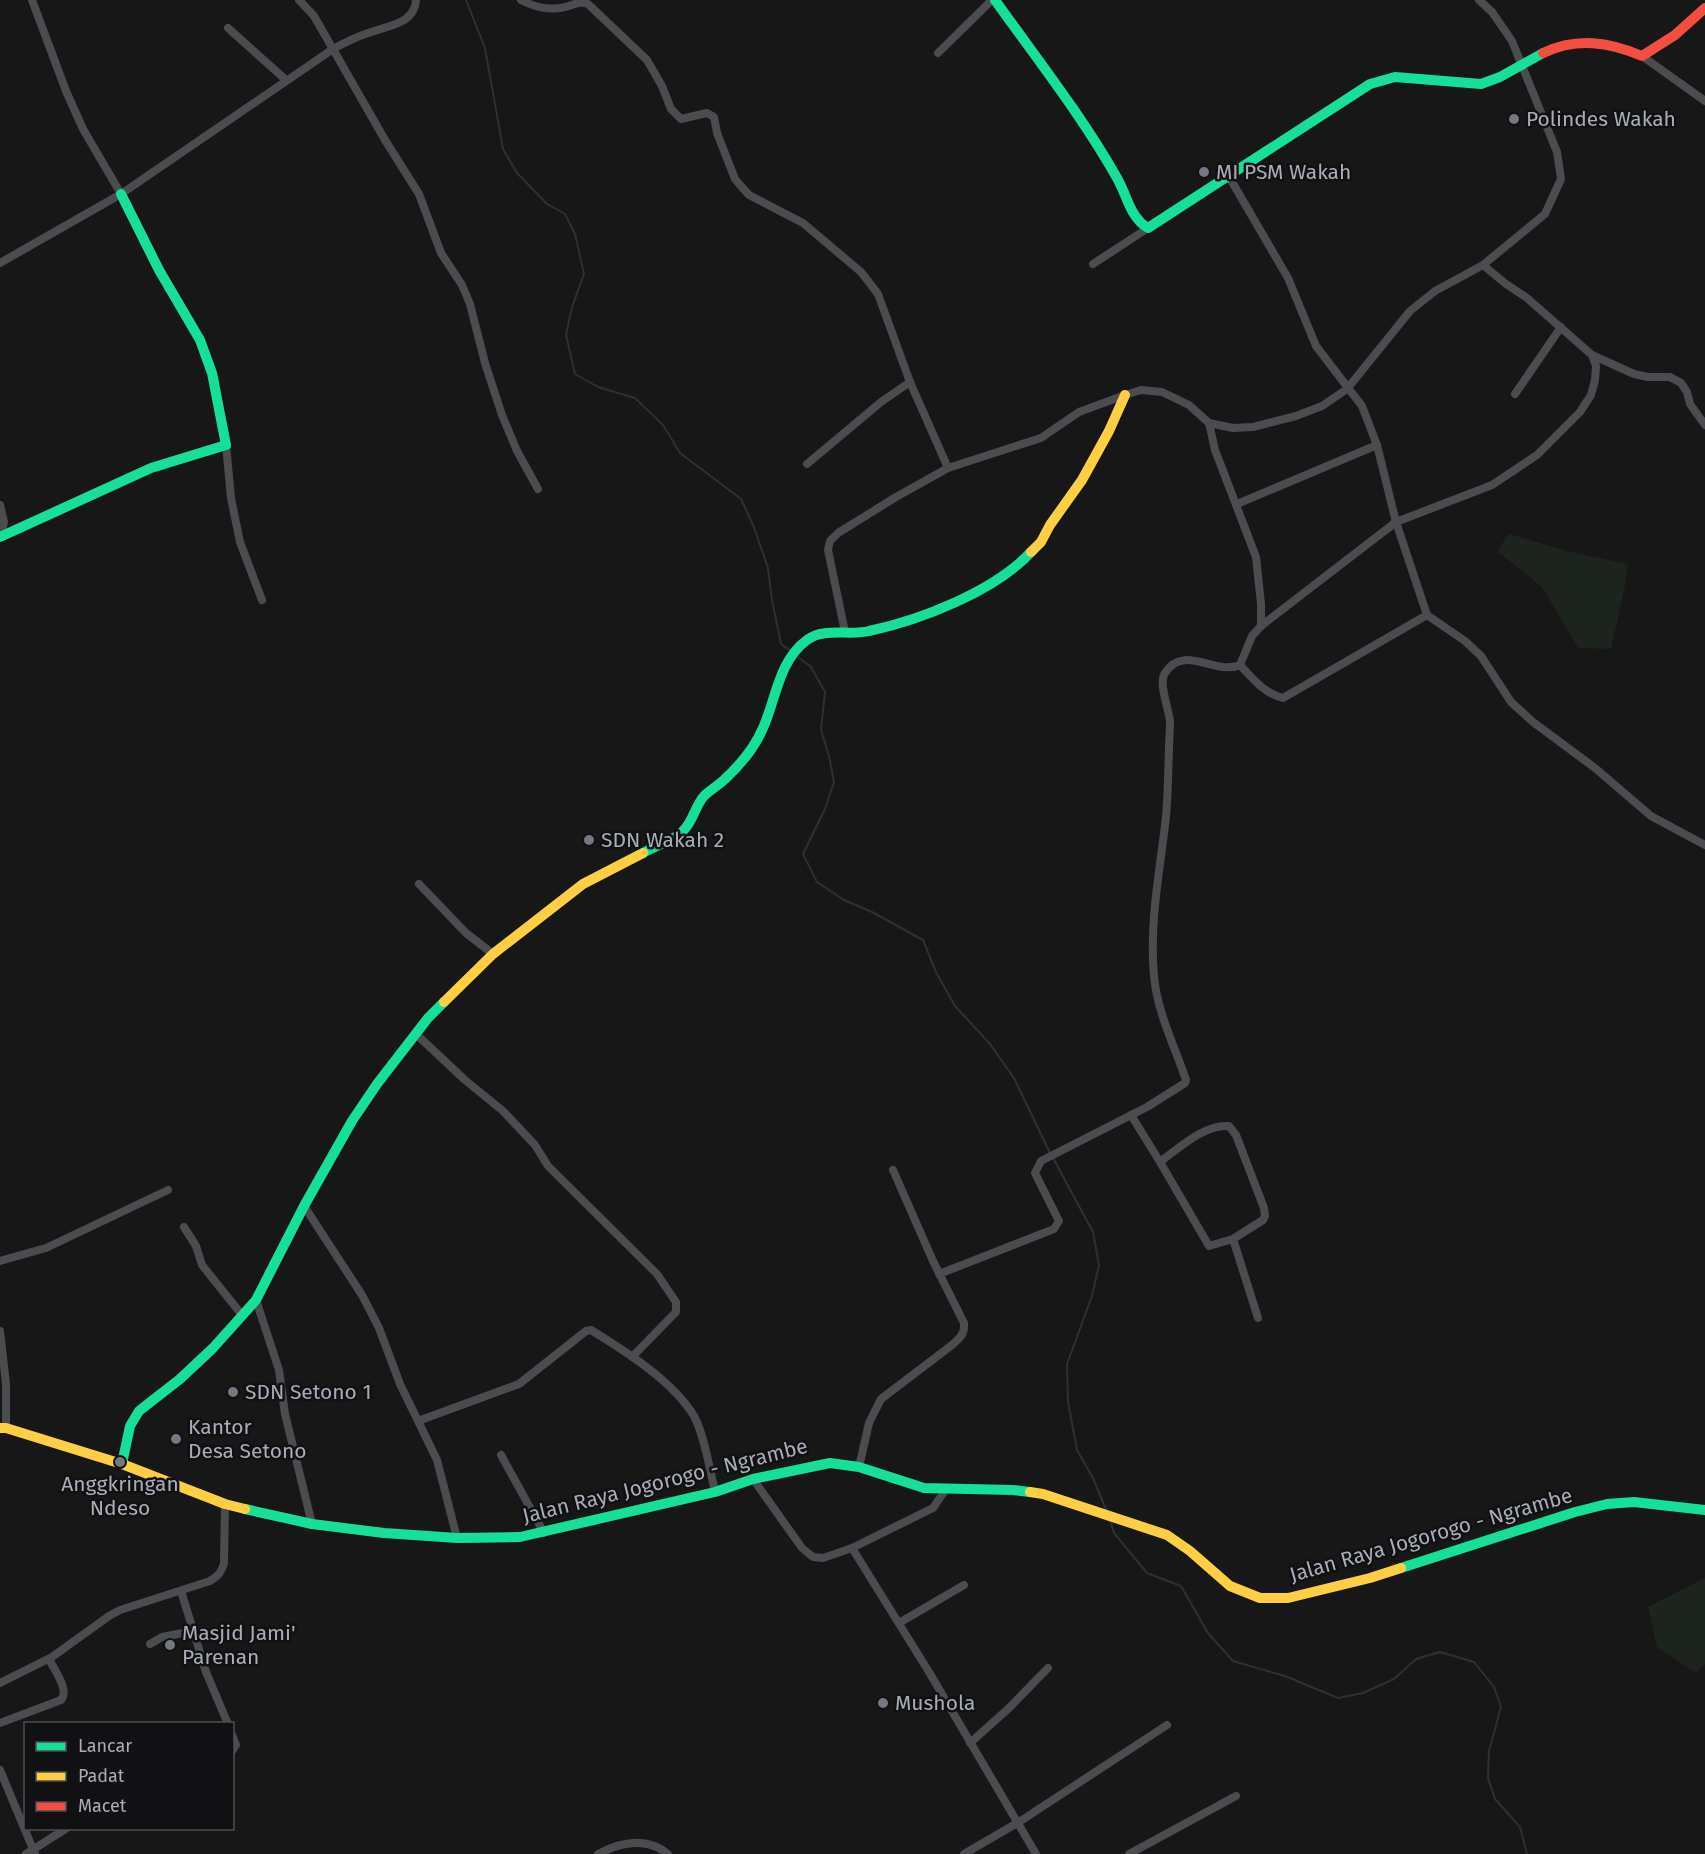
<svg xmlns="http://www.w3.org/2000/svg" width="1705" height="1854" viewBox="0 0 1705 1854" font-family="'Fira Sans',sans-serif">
<rect width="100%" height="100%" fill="#171717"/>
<g fill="#1d241e">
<polygon points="1509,534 1575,553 1628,564 1624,591 1611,649 1578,648 1542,587 1497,551"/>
<polygon points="1705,1578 1705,1664 1696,1673 1657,1647 1648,1607"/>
</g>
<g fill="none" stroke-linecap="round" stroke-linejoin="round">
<g stroke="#2a3239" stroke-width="2">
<polyline points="466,0 485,48 503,149 517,173 547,204 565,214 575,234 584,274 572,307 566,335 575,374 598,387 635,398 663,425 680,453 741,499 753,525 768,568 772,600 781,644 791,651"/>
<polyline points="798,657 811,667 825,692 821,730 829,756 834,782 825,809 803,854 817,882 844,900 872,912 923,940 936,972 955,1006 990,1044 1014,1078 1050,1153"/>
<polyline points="1053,1158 1093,1232 1099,1265 1092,1296 1067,1364 1068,1402 1077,1450 1093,1478 1107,1512"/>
<polyline points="1110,1520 1114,1533 1147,1573 1181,1586 1208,1633 1233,1661 1285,1676 1338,1698 1363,1693 1394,1679 1416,1659 1440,1652 1474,1662 1494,1687 1501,1707 1489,1751 1488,1778 1495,1799 1520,1827 1527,1854"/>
</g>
<g stroke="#4b4c50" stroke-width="8">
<polyline points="32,0 66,91 83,129 121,194"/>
<polyline points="299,0 314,16 385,140 419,194 441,253 462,285 470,304 485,363 502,415 517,451 538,489"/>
<path d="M521,0C532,6 547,10 560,8C571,7 577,0 588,4L647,60L662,86L671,109L681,119L707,113L714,117L717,133L735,179L740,185L749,195L803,223L861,272L878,294L910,382L948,468"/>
<polyline points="228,28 286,80"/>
<polyline points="938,53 992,0"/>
<polyline points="1642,56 1705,101"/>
<polyline points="1228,175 1288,278 1316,346 1362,406 1377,445 1396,522 1427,615 1465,641 1481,656 1511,702 1533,722 1595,768 1651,816 1705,845"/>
<path d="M0,263L121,194L333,49C344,43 356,37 368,33C387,26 415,24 416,0"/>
<polyline points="1093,264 1148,228"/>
<polyline points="1592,355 1634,374 1648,377 1670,377 1681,383 1687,392 1690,404 1705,425"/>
<polyline points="1515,394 1561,327"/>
<polyline points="1209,423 1215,450 1256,557 1261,604 1261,626"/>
<polyline points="226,445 231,498 240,542 262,600"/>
<polyline points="807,464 881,402 910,382"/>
<polyline points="1237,504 1377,445"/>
<polyline points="0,505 4,522 1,536"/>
<polyline points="845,632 828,550 830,541 838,533 896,497 948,468 1041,438 1079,412 1125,395 1141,390 1162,392 1189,405 1209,423 1233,428 1253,427 1296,416 1322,406 1347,389 1410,311 1435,291 1483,265 1545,214 1561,179 1557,152 1512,41 1492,12 1479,0"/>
<path d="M1240,665C1253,679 1264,693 1283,698L1427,615"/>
<polyline points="419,884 466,933 493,954"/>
<polyline points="416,1034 465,1080 503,1111 535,1145 548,1166 657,1274 676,1302 676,1312 632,1357"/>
<path d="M1131,1115L1160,1162L1209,1246L1233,1239L1263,1220L1265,1216L1264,1208L1236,1135L1229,1126C1204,1124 1179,1148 1160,1162"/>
<polyline points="304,1206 362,1295 379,1328 400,1384 437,1460 457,1538"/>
<polyline points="184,1227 196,1246 202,1265 242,1315"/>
<polyline points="1233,1239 1258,1318"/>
<polyline points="0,1261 46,1248 168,1190"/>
<path d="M939,1274L1054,1229L1059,1221L1035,1173L1041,1161L1147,1107L1185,1083L1186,1080C1175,1047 1157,1012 1154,976C1149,923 1160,870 1166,817C1168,795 1168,772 1169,749C1169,740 1170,731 1170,722C1169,709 1158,683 1165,673C1184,643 1215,676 1240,665L1252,636L1261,626L1396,522L1492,485L1537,455L1580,412L1591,395L1595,380L1596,366L1592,355L1527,298L1506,284L1483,265"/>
<polyline points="256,1300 279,1370 285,1414 312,1524"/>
<polyline points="0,1331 6,1384 6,1428"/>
<path d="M418,1421L519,1384L586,1331L591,1330C625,1351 673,1381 694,1416C704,1434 710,1470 715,1492"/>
<polyline points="501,1455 544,1533"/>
<path d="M859,1467L869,1423L881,1399L952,1345C960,1338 965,1334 964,1323L933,1261L893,1170"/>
<polyline points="753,1479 802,1548 813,1557 823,1558 852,1548 933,1508 946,1489"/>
<polyline points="852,1548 929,1672 1036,1854"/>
<polyline points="181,1591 206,1672 228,1724"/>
<polyline points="899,1623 964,1585"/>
<polyline points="150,1644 162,1637 193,1631"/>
<path d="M0,1683L52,1657L109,1616L120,1610L210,1581C218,1576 222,1572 224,1563L225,1504"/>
<path d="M0,1723L61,1700C70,1690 54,1670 49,1659"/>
<polyline points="232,1735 236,1745 232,1751"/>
<polyline points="970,1743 1008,1709 1048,1668"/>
<polyline points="0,1770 35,1854"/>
<polyline points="26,1854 67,1828"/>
<path d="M598,1854C621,1842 647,1837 668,1854"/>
<polyline points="964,1854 1019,1822 1167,1725"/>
<polyline points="1129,1854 1236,1796"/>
</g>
<g stroke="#16e098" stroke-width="10">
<path d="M995,0C1037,59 1082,116 1117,178C1127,195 1130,218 1148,228L1370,84L1395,77L1481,84L1500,77L1543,53"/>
<polyline points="0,537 151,468 226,445 212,373 200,340 159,270 121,194"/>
<path d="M643,853C653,847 676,839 683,831C693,822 695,806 704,796C710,790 719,785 725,779C740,765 755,747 763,728C776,699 779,660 807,640C824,627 850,636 869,631C921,620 995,591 1031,552"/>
<polyline points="122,1464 130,1426 139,1411 180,1379 213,1348 256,1300 304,1206 352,1121 377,1084 428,1018 444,1002"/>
<polyline points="245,1509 312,1524 384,1533 457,1538 520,1537 715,1492 753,1479 830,1463 859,1467 924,1488 1013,1490 1030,1492"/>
<polyline points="1401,1568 1575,1512 1607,1504 1634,1502 1705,1510"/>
</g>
<g stroke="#ffcf43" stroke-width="10">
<polyline points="1031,552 1041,542 1050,525 1082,480 1109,431 1125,395"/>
<polyline points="444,1002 493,954 583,884 643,853"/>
<polyline points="0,1428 6,1428 122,1464 225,1504 245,1509"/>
<polyline points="1030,1492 1043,1494 1167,1535 1190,1551 1230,1586 1260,1598 1288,1598 1370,1578 1401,1568"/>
</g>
<path stroke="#f24e42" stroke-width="10" d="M1543,53C1577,37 1609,42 1642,56L1675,35L1705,8"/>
</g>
<g fill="#757880" stroke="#111113" stroke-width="2">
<circle cx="1514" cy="119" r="6"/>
<circle cx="1204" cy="172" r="6"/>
<circle cx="589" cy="840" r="6"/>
<circle cx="233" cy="1392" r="6"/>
<circle cx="176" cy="1439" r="6"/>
<circle cx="120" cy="1462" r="6"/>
<circle cx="170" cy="1645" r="6"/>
<circle cx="883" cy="1703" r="6"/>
</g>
<g text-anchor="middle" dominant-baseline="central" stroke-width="5" stroke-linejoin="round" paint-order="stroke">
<g font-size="21" fill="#a8adb8" stroke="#111113" text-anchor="start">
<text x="1526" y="119">Polindes Wakah</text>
<text x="1216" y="172">MI PSM Wakah</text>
<text x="601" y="840">SDN Wakah 2</text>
<text x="245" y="1392">SDN Setono 1</text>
<text x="188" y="1427">Kantor<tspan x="188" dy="24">Desa Setono</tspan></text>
<text x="120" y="1484" text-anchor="middle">Anggkringan<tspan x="120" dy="24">Ndeso</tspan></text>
<text x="182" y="1633">Masjid Jami'<tspan x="182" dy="24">Parenan</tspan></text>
<text x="895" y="1703">Mushola</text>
</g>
<g font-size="21" fill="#a8adb8" stroke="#111113">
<text transform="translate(665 1481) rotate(-14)">Jalan Raya Jogorogo - Ngrambe</text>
<text transform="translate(1431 1535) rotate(-16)">Jalan Raya Jogorogo - Ngrambe</text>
</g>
</g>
<rect x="24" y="1722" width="210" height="108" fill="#111113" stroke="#4d4f55" stroke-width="1.5"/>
<rect x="36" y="1742" width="30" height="9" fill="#16e098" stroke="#4d4f55" stroke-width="1.5"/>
<text x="78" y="1752" font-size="18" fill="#a8adb8">Lancar</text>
<rect x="36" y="1772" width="30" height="9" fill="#ffcf43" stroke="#4d4f55" stroke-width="1.5"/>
<text x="78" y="1782" font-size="18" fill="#a8adb8">Padat</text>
<rect x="36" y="1802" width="30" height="9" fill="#f24e42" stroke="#4d4f55" stroke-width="1.5"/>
<text x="78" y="1812" font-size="18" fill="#a8adb8">Macet</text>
</svg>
